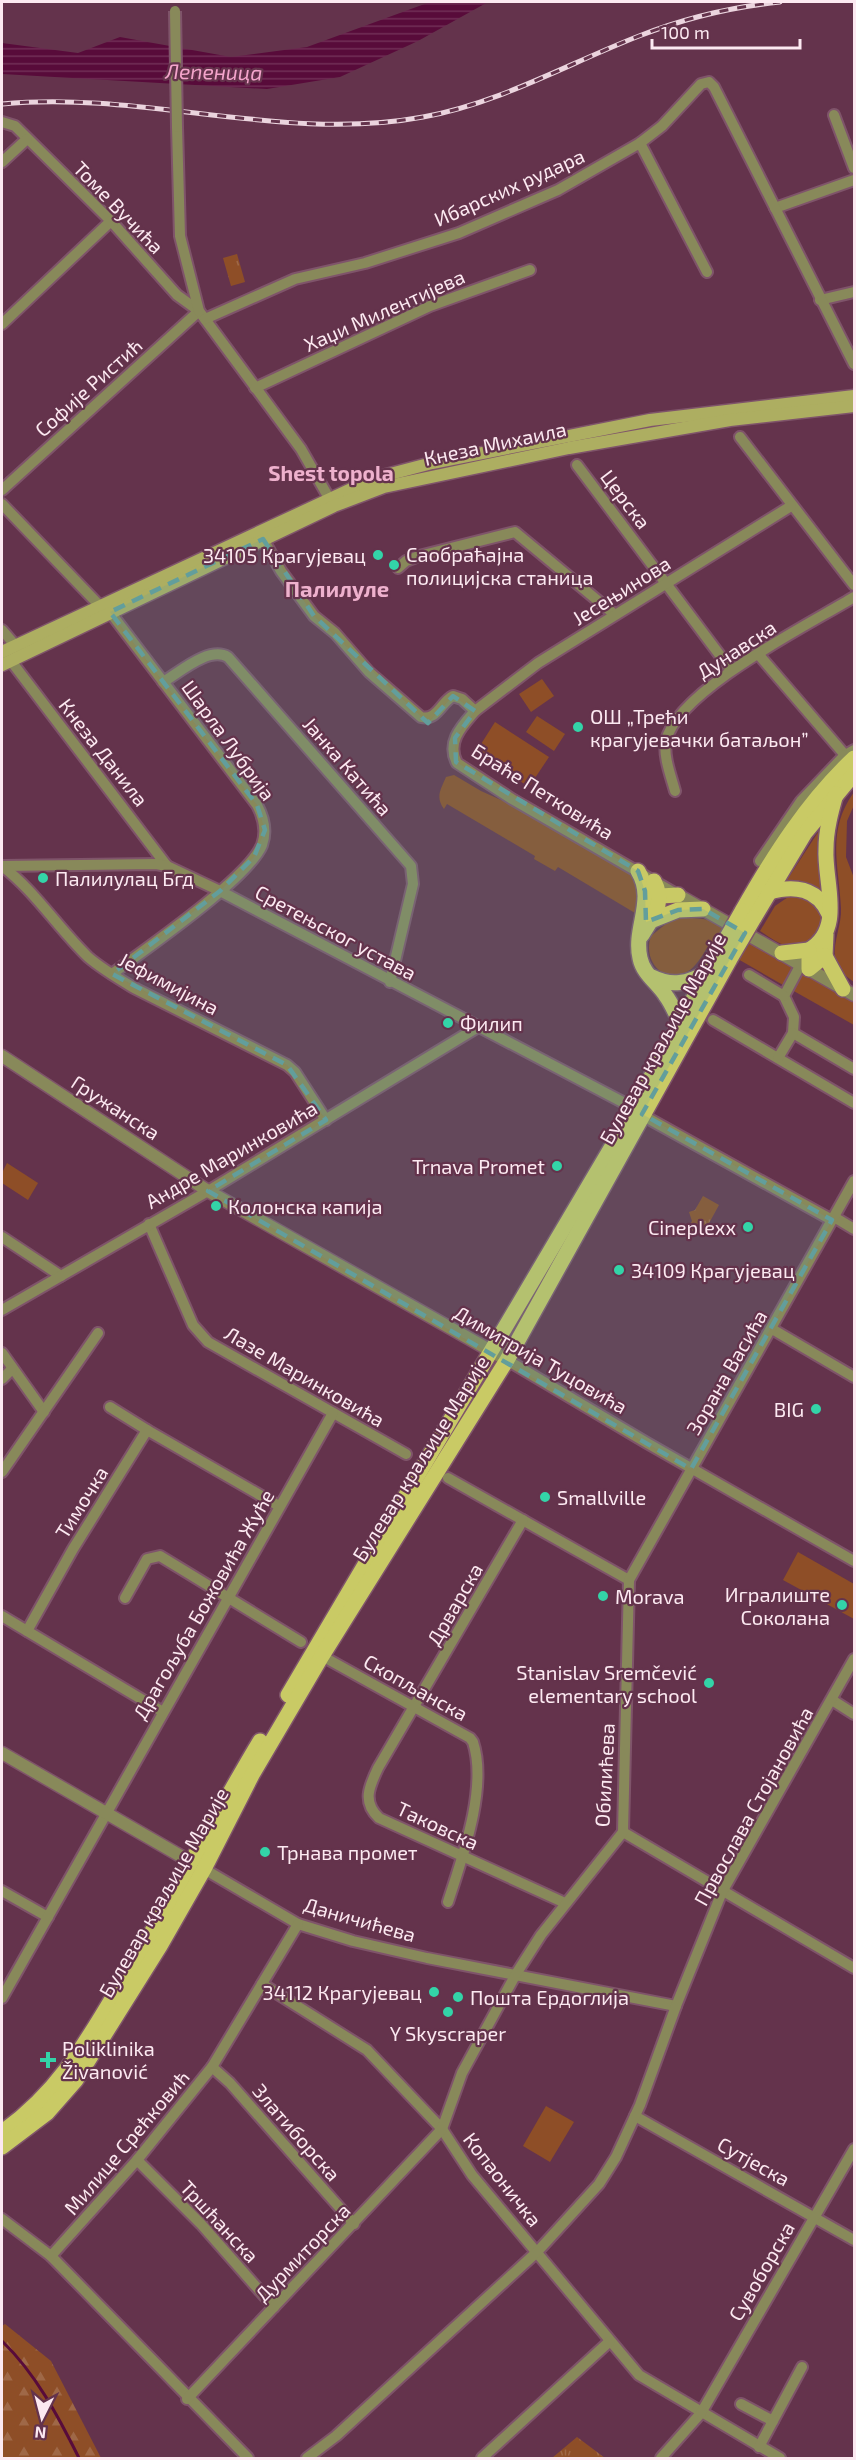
<svg xmlns="http://www.w3.org/2000/svg" width="856" height="2460" viewBox="0 0 856 2460" font-family="'Exo 2',sans-serif">
<defs>
<pattern id="forest-firs" width="22" height="20" patternUnits="userSpaceOnUse" patternTransform="scale(1.5)"><rect width="22" height="20" fill="#8e4e27"/><path d="M5 1l3.5 6h-7zM16 11l3.5 6h-7z" fill="#9f6847"/></pattern>
<pattern id="park-tufts" width="24" height="20" patternUnits="userSpaceOnUse" patternTransform="scale(1.5)"><rect width="24" height="20" fill="#8e4e27"/><path d="M3 7l-1-3M5 7V3M7 7l1-3M15 17l-1-3M17 17v-4M19 17l1-3" fill="none" stroke="#9f6847"/></pattern>
<pattern id="water-rules" width="6" height="5" patternUnits="userSpaceOnUse" patternTransform="scale(1.5)"><rect width="6" height="5" fill="#580b3a"/><path d="M0 2.5h6" fill="none" stroke="#712f57"/></pattern>
</defs>
<rect width="100%" height="100%" fill="#64334c"/>
<g fill="#8e4e27">
<polygon points="542,679 554,696 531,712 519,694"/>
<polygon points="537,716 565,734 554,751 526,732"/>
<polygon points="495,722 549,757 529,787 476,752"/>
<path d="M454,775L481,791L510,804L628,872L637,884L638,922L635,913L558,867L555,871L534,859L535,856L447,804L444,809C435,797 441,789 446,777Z"/>
<path d="M854,792V805L847,821L846,857L854,878V982C846,976 835,969 835,958C833,941 842,924 841,908C839,865 826,831 854,792Z"/>
<polygon points="824,823 826,898 798,882 787,880"/>
<path d="M791,895C796,896 805,896 809,899C835,915 814,947 789,946C779,945 768,936 760,931L775,906Z"/>
<path d="M683,917L712,920L794,967L783,985L710,943C704,952 699,963 690,970C665,987 642,962 651,936L673,918Z"/>
<polygon points="802,972 854,1002 854,1025 792,990"/>
<polygon points="7,1163 38,1183 28,1200 2,1183 2,1173"/>
<polygon points="798,1552 854,1584 854,1619 783,1580"/>
<polygon points="546,2106 574,2122 550,2162 523,2146"/>
</g>
<polygon fill="url(#forest-firs)" points="5,2324 51,2361 101,2458 2,2458 2,2326"/>
<g fill="url(#park-tufts)">
<polygon points="237,254 245,282 231,286 223,258"/>
<polygon points="703,1196 719,1205 702,1236 688,1228 692,1221 689,1212 695,1210"/>
<polygon points="577,2437 605,2458 552,2458"/>
</g>
<polygon fill="url(#water-rules)" points="430,2 488,2 418,41 340,77 267,89 2,74 2,43 78,53 120,37 231,57 307,47"/>
<g fill="none" stroke-linecap="round" stroke-linejoin="round">
<path stroke="#580b3a" stroke-width="3" d="M2,2341C36,2374 58,2416 79,2458"/>
<defs>
<g id="minor">
<polyline points="834,115 854,168"/>
<polyline points="2,122 15,126 111,221 177,295 199,311 2,490"/>
<polyline points="177,127 180,236 199,311 301,449 333,505"/>
<polyline points="640,143 707,272"/>
<polyline points="2,162 27,139"/>
<polyline points="775,208 854,180"/>
<polyline points="820,300 854,292"/>
<polyline points="205,319 295,279 365,263 459,233 558,190 640,143 662,126 701,84 709,82 714,87 854,364"/>
<polyline points="2,324 111,221"/>
<polyline points="255,388 430,306 530,270"/>
<polyline points="740,437 854,585"/>
<polyline points="577,465 731,670"/>
<polyline points="2,504 99,605"/>
<path d="M263,539L281,571L314,616L335,633L369,672L421,717C437,721 441,702 453,696L462,699L475,711C462,726 446,742 457,763L512,799L678,895"/>
<polyline points="398,568 406,561 419,556 515,532 614,614"/>
<path d="M110,612L257,805C264,818 267,831 262,845C248,879 145,949 112,974"/>
<polyline points="2,630 15,645"/>
<polyline points="759,655 845,755 854,750"/>
<polyline points="11,661 167,866"/>
<path d="M163,682C180,672 209,646 228,657L411,866L413,884L390,982"/>
<polyline points="475,711 538,663 791,506"/>
<path d="M675,791C671,776 663,756 666,741C677,690 810,624 854,597"/>
<polyline points="760,861 801,801 845,755"/>
<polyline points="2,866 156,864 167,866 220,891 634,1108"/>
<path d="M2,866C35,891 58,928 88,957C102,969 119,979 134,988L287,1065L295,1072L326,1120"/>
<polyline points="801,964 784,996 794,1017 793,1033 854,1069"/>
<polyline points="749,975 784,996"/>
<polyline points="713,1020 854,1103"/>
<polyline points="778,1058 793,1033"/>
<polyline points="642,1115 832,1220"/>
<polyline points="834,1217 854,1229"/>
<polyline points="149,1224 193,1325 208,1342 406,1454"/>
<polyline points="2,1237 61,1276"/>
<polyline points="2,1310 208,1191 478,1027"/>
<polyline points="772,1329 854,1377"/>
<polyline points="2,1353 44,1412"/>
<polyline points="507,1360 647,1443 854,1561"/>
<polyline points="2,1379 12,1369"/>
<polyline points="147,1430 279,1506"/>
<polyline points="2,1472 98,1333"/>
<polyline points="448,1478 629,1580"/>
<path d="M523,1520L378,1768C369,1787 362,1802 379,1818L565,1903"/>
<polyline points="125,1598 147,1559 160,1556 301,1642"/>
<polyline points="2,1616 163,1712"/>
<polyline points="27,1631 73,1549 147,1430 110,1407"/>
<path d="M322,1656L470,1738L473,1742C488,1788 462,1858 448,1902"/>
<polyline points="832,1700 854,1714"/>
<polyline points="623,1832 854,1968"/>
<polyline points="204,1869 298,1924 353,1941 427,1958 676,2006"/>
<polyline points="2,1891 48,1917"/>
<polyline points="262,1984 367,2050 442,2129 472,2175 639,2375 780,2458"/>
<polyline points="2,1998 333,1413"/>
<polyline points="212,2067 230,2083 354,2224"/>
<polyline points="635,2116 854,2240"/>
<polyline points="137,2160 201,2224 274,2307"/>
<polyline points="2,2219 51,2256 248,2458"/>
<polyline points="51,2256 137,2160 212,2067 298,1924"/>
<polyline points="187,2399 442,2129 462,2073 516,1974 541,1935 623,1832 629,1580 854,1181"/>
<polyline points="741,2404 773,2421"/>
<polyline points="759,2447 802,2367"/>
<polyline points="307,2458 336,2436 538,2251 599,2184 616,2157 640,2105 676,2006 722,1892 854,1659"/>
<polyline points="482,2458 610,2341"/>
<polyline points="661,2458 701,2413 854,2149"/>
</g>
<g id="tertiary">
<polyline points="678,895 854,995"/>
<polyline points="2,1056 208,1191 507,1360"/>
<polyline points="2,1753 198,1866"/>
</g>
<g id="secondary">
<polyline points="2,652 375,478 432,463 650,420 854,396"/>
<polyline points="2,665 334,506 384,487 569,448 730,420 854,406"/>
</g>
<g id="primary">
<path d="M638,871C656,900 633,928 640,958C643,974 658,983 666,996C672,1004 675,1013 680,1021"/>
<path d="M769,892C795,885 817,888 829,914"/>
<polyline points="653,900 660,896 678,895"/>
<path d="M742,911C773,856 808,801 854,758"/>
<polyline points="754,918 805,833 854,774"/>
<polyline points="653,920 678,910 703,909"/>
<path d="M826,934L825,956L809,969V950C845,929 824,882 826,849C826,830 831,812 836,794"/>
<path d="M642,935C653,916 666,904 654,881"/>
<polyline points="782,953 809,950"/>
<polyline points="825,956 843,989"/>
<path d="M652,977C672,987 688,983 706,973"/>
<polyline points="288,1695 627,1121 718,953"/>
<path d="M2,2132C66,2087 94,2027 134,1962C178,1889 216,1814 260,1741"/>
<polyline points="2,2147 47,2113 76,2080 160,1946 204,1869 252,1775 322,1656 507,1360 730,959"/>
</g>
</defs>
<use href="#minor" stroke="#7f546a" stroke-width="14"/>
<use href="#tertiary" stroke="#7f546a" stroke-width="15"/>
<use href="#secondary" stroke="#7f546a" stroke-width="15"/>
<use href="#primary" stroke="#7f546a" stroke-width="18"/>
<use href="#minor" stroke="#88895a" stroke-width="10"/>
<use href="#tertiary" stroke="#88895a" stroke-width="12"/>
<use href="#secondary" stroke="#adae61" stroke-width="12"/>
<use href="#primary" stroke="#c9ca65" stroke-width="15"/>
<defs>
<path id="rail" d="M2,104C142,90 283,143 423,117C500,103 567,64 639,36C685,18 731,7 780,2"/>
</defs>
<use href="#rail" stroke="#ebd4de" stroke-width="5"/>
<use href="#rail" stroke="#64334c" stroke-width="3" stroke-dasharray="9" stroke-linecap="butt"/>
<defs>
<polyline id="minor-bridge" points="175,11 177,127"/>
<g id="primary-bridge">
<polyline points="718,953 742,911"/>
<polyline points="730,959 754,918"/>
</g>
</defs>
<use href="#minor-bridge" stroke="#7f546a" stroke-width="14" stroke-linecap="butt"/>
<use href="#primary-bridge" stroke="#7f546a" stroke-width="18" stroke-linecap="butt"/>
<use href="#minor-bridge" stroke="#88895a" stroke-width="10"/>
<use href="#primary-bridge" stroke="#c9ca65" stroke-width="15"/>
</g>
<path fill="#629e9c" fill-opacity="0.2" stroke="#629e9c" stroke-width="4.5" stroke-dasharray="12 8" stroke-linejoin="round" d="M263,539L314,616L428,723L453,696L475,711L455,738L456,762L638,871L645,891L646,922L678,910L703,909L745,933L642,1114L832,1220L691,1469L208,1191L326,1120L287,1065L112,974L220,891L254,857L265,830L257,805L110,612Z"/>
<g fill="#33d4a8" stroke="#64334c" stroke-width="2">
<circle cx="378" cy="555" r="6"/>
<circle cx="394" cy="565" r="6"/>
<circle cx="578" cy="727" r="6"/>
<circle cx="43" cy="878" r="6"/>
<circle cx="448" cy="1023" r="6"/>
<circle cx="557" cy="1166" r="6"/>
<circle cx="216" cy="1206" r="6"/>
<circle cx="748" cy="1227" r="6"/>
<circle cx="619" cy="1270" r="6"/>
<circle cx="816" cy="1409" r="6"/>
<circle cx="545" cy="1497" r="6"/>
<circle cx="603" cy="1596" r="6"/>
<circle cx="842" cy="1605" r="6"/>
<circle cx="709" cy="1683" r="6"/>
<circle cx="265" cy="1852" r="6"/>
<circle cx="434" cy="1992" r="6"/>
<circle cx="458" cy="1997" r="6"/>
<circle cx="448" cy="2012" r="6"/>
<path d="M45 2051h6v6h6v6h-6v6h-6v-6h-6v-6h6z"/>
</g>
<g text-anchor="middle" dominant-baseline="central" stroke-width="4.5" stroke-linejoin="round" paint-order="stroke">
<g font-size="20" fill="#fce9f1" stroke="#64334c">
<text transform="translate(509 187) rotate(-24)">Ибарских рудара</text>
<text transform="translate(119 207) rotate(46)">Томе Вучића</text>
<text transform="translate(384 310) rotate(-24)">Хаџи Милентијева</text>
<text transform="translate(88 387) rotate(-42)">Софије Ристић</text>
<text transform="translate(495 443) rotate(-12)">Кнеза Михаила</text>
<text transform="translate(626 499) rotate(53)">Церска</text>
<text transform="translate(621 590) rotate(-32)">Јесењинова</text>
<text transform="translate(736 649) rotate(-33)">Дунавска</text>
<text transform="translate(229 740) rotate(54)">Шарла Лубрија</text>
<text transform="translate(104 752) rotate(52)">Кнеза Данила</text>
<text transform="translate(348 766) rotate(49)">Јанка Катића</text>
<text transform="translate(543 791) rotate(32)">Браће Петковића</text>
<text transform="translate(336 932) rotate(28)">Сретењског устава</text>
<text transform="translate(169 983) rotate(28)">Јефимијина</text>
<text transform="translate(662 1038) rotate(-61)">Булевар краљице Марије</text>
<text transform="translate(116 1107) rotate(33)">Гружанска</text>
<text transform="translate(231 1154) rotate(-30)">Андре Маринковића</text>
<text transform="translate(541 1359) rotate(30)">Димитрија Туцовића</text>
<text transform="translate(726 1372) rotate(-60)">Зорана Васића</text>
<text transform="translate(305 1376) rotate(30)">Лазе Маринковића</text>
<text transform="translate(420 1458) rotate(-58)">Булевар краљице Марије</text>
<text transform="translate(81 1502) rotate(-58)">Тимочка</text>
<text transform="translate(203 1604) rotate(-60)">Драгољуба Божовића Жуће</text>
<text transform="translate(454 1604) rotate(-60)">Дрварска</text>
<text transform="translate(416 1687) rotate(29)">Скопљанска</text>
<text transform="translate(604 1775) rotate(-87)">Обилићева</text>
<text transform="translate(753 1806) rotate(-61)">Првослава Стојановића</text>
<text transform="translate(438 1825) rotate(25)">Таковска</text>
<text transform="translate(163 1892) rotate(-60)">Булевар краљице Марије</text>
<text transform="translate(360 1919) rotate(16)">Даничићева</text>
<text transform="translate(297 2132) rotate(49)">Златиборска</text>
<text transform="translate(126 2142) rotate(-50)">Милице Срећковић</text>
<text transform="translate(754 2161) rotate(29)">Сутјеска</text>
<text transform="translate(503 2179) rotate(52)">Копаоничка</text>
<text transform="translate(220 2221) rotate(47)">Тршћанска</text>
<text transform="translate(302 2252) rotate(-46)">Дурмиторска</text>
<text transform="translate(761 2271) rotate(-60)">Сувоборска</text>
</g>
<g font-size="20" fill="#fce9f1" stroke="#64334c" text-anchor="start">
<text x="406" y="554">Саобраћајна<tspan x="406" dy="23">полицијска станица</tspan></text>
<text x="366" y="555" text-anchor="end">34105 Крагујевац</text>
<text x="590" y="716">ОШ „Трећи<tspan x="590" dy="23">крагујевачки батаљон”</tspan></text>
<text x="55" y="878">Палилулац Бгд</text>
<text x="460" y="1023">Филип</text>
<text x="545" y="1166" text-anchor="end">Trnava Promet</text>
<text x="228" y="1206">Колонска капија</text>
<text x="736" y="1227" text-anchor="end">Cineplexx</text>
<text x="631" y="1270">34109 Крагујевац</text>
<text x="804" y="1409" text-anchor="end">BIG</text>
<text x="557" y="1497">Smallville</text>
<text x="830" y="1594" text-anchor="end">Игралиште<tspan x="830" dy="23">Соколана</tspan></text>
<text x="615" y="1596">Morava</text>
<text x="697" y="1672" text-anchor="end">Stanislav Sremčević<tspan x="697" dy="23">elementary school</tspan></text>
<text x="277" y="1852">Трнава промет</text>
<text x="422" y="1992" text-anchor="end">34112 Крагујевац</text>
<text x="470" y="1997">Пошта Ердоглија</text>
<text x="448" y="2033" text-anchor="middle">Y Skyscraper</text>
<text x="62" y="2048">Poliklinika<tspan x="62" dy="23">Živanović</tspan></text>
</g>
<g font-size="21" font-style="italic" fill="#f4a4cb" stroke="#64334c">
<text transform="translate(214 71) rotate(1)">Лепеница</text>
</g>
<g font-size="21" font-weight="bold" fill="#eeb1cd" stroke="#64334c">
<text x="331" y="472">Shest topola</text>
</g>
<g font-size="22" font-weight="bold" fill="#eeb1cd" stroke="#64334c">
<text x="337" y="588">Палилуле</text>
</g>
</g>
<rect width="856" height="2460" fill="none" stroke="#fce9f1" stroke-width="6"/>
<g transform="translate(42 2418) rotate(186)" stroke="#64334c" stroke-width="4.5" paint-order="stroke">
<path d="M0-4.5L10 22L0 15L-10 22Z" fill="#fce9f1"/>
<text y="-9" font-size="16" font-weight="bold" text-anchor="middle" fill="#fce9f1">N</text>
</g>
<path d="M652 39v9h148v-9" fill="none" stroke="#fce9f1" stroke-width="3"/>
<text x="661" y="39" font-size="18" fill="#fce9f1" stroke="#64334c" stroke-width="4.5" paint-order="stroke">100 m</text>
</svg>
